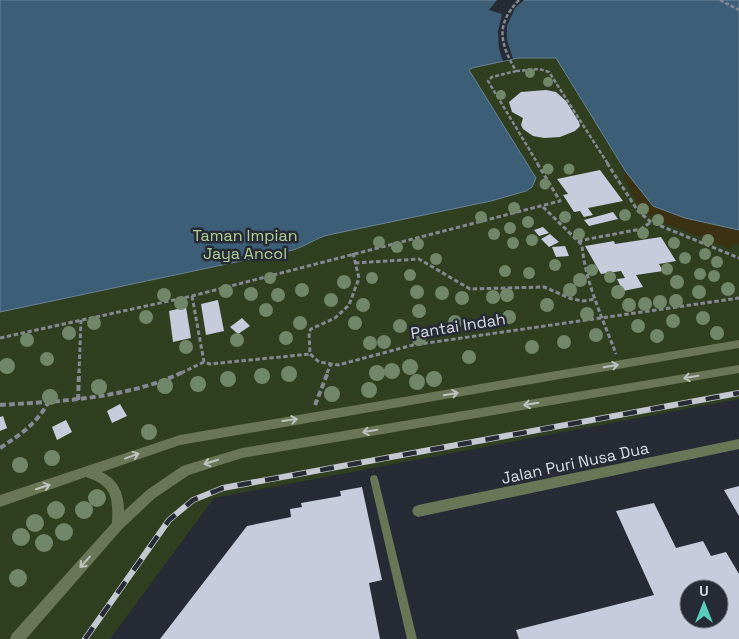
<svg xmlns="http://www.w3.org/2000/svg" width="739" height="639" viewBox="0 0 739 639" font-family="'Space Grotesk',sans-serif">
<rect width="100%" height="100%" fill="#262b36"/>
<polygon fill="#2f3f20" points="0,0 739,0 739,399 214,498 110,639 0,639"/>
<polygon fill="#3a3212" points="626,172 653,206 685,218 739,230 739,245 734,244 731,249 652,218 638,203 623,178"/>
<path fill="#3c5e77" stroke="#6b8498" d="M0,0H739V230L685,218L653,206L626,172L556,58H518L472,68L469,70L536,178L532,187L526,191L491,201L328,235C316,238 306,246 293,250L0,312Z"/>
<polygon fill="#262b36" points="497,0 524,0 515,8 507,26 507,40 513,59 503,61 499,49 498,32 502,14 489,10"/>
<g fill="#c6ccdb" fill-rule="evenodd">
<polygon points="546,90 556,92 566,101 579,122 580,126 575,131 560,137 544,138 533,136 523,129 521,125 523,118 512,112 509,102 521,92"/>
<polygon points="600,170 623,201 588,208 593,215 584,217 580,211 574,212 563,195 568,194 557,179"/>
<polygon points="613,212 618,219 589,226 584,220"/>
<polygon points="543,227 549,233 539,236 534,230"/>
<polygon points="550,234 559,242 549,247 541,239"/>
<polygon points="661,237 676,261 659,264 663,271 636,275 643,287 623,291 617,279 625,278 621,271 601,274 585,246 614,241 615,244"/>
<polygon points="565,246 569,256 556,257 552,247"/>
<polygon points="218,300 224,331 206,335 201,304"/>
<polygon points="186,307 191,338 173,342 169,311"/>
<polygon points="242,318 250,326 238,334 230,327"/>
<polygon points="120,404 127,416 112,423 107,411"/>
<polygon points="3,416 7,428 0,431 0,417"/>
<polygon points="66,420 72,432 57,440 52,427"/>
<polygon points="739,486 739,516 724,490"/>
<polygon points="362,487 382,580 369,583 380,639 160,639 247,526 291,517 290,509 302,507 301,503 341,496 340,491"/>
<path d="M654,503L676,548L703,541L711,556L726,552L739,574V639H519L516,630L654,595L616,511ZM689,589H719V619H689Z"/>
</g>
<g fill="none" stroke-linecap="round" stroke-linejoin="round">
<g stroke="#858992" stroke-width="2.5" stroke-dasharray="4 2" stroke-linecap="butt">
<path d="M519,0C495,25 500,43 516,71L492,77L488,81L538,164"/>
<polyline points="720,0 739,10"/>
<polyline points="516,71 539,69 549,72 608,164"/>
</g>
<g stroke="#858992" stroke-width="3" stroke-dasharray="4.5 2.5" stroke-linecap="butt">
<polyline points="607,163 638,211 651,222 739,258"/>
<path d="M543,207L582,245C585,282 603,319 616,354"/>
<polyline points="578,241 641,229 651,222"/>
<polyline points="353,253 359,278 349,305 335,318 311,329 309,332 310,354 319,362 338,365 413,345 739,298"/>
<polyline points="355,263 419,259 470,289 544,287 572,299 583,301 595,299"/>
<polyline points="192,296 204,362 210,364 310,354"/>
<polyline points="0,338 192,296 560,201 537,163"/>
<polyline points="79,373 81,320"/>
<polyline points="181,373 204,362"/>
<polyline points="327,373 331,364"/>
</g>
<g stroke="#858992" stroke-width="4" stroke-dasharray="6 3" stroke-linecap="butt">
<polyline points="78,400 79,372"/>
<path d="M0,405C62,401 126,399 183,372"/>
<polyline points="315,405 328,372"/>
<path d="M0,448C20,435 36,424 48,403"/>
</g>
<polygon fill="#6a7756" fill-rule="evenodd" points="374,475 377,476 378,479 417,639 407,639 370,479 371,476"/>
<polygon fill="#6a7756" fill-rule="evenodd" points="739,439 739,449 418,517 414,515 412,511 414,507 418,505"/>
<path fill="#6a7756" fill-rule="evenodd" d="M739,340V348L180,445L102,472C118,480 124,493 124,511L147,490L182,466L242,448L739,365V373L242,458L189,475L155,498L122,529L26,639H10L12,634L112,523C113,497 112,486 86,477L0,507V495L180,435Z"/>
<defs>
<polyline id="rail" points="85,639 169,520 193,500 223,488 739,393"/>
</defs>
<use href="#rail" stroke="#c4c8d0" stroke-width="6"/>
<use href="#rail" stroke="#262b36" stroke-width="4.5" stroke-dasharray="14" stroke-linecap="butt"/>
</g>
<g fill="#72866a">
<circle cx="530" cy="73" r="5"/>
<circle cx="548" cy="82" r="5"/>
<circle cx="501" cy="95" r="5"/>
<circle cx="548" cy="169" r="5.5"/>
<circle cx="569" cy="169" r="5.5"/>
<circle cx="545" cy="184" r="5.5"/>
<circle cx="514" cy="208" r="6"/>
<circle cx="643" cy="209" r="6"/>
<circle cx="625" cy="215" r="6"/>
<circle cx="481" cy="217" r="6"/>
<circle cx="565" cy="217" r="6"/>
<circle cx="658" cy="220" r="6"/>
<circle cx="528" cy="222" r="6"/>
<circle cx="510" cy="228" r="6"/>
<circle cx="643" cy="233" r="6"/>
<circle cx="494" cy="234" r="6"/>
<circle cx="579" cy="234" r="6"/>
<circle cx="532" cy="240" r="6"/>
<circle cx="708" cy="240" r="6"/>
<circle cx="379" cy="242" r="6"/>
<circle cx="513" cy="243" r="6"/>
<circle cx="674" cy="243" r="6"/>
<circle cx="418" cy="244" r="6"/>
<circle cx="397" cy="247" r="6"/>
<circle cx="705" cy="254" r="6"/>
<circle cx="685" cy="258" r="6"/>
<circle cx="436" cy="259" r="6"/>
<circle cx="717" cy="262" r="6"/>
<circle cx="555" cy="265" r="6"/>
<circle cx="667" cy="269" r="6"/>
<circle cx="592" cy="270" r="6"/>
<circle cx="505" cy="271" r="6"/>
<circle cx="529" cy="273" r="6"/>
<circle cx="700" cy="274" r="6"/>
<circle cx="410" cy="275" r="6"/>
<circle cx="714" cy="276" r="6"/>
<circle cx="610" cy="277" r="6"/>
<circle cx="270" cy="278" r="6"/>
<circle cx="372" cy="278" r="6"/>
<circle cx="580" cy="280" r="7"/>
<circle cx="344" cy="282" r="7"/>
<circle cx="677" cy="282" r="7"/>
<circle cx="728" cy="289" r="7"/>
<circle cx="302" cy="290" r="7"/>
<circle cx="570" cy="290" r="7"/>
<circle cx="226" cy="291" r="7"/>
<circle cx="417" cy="292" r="7"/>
<circle cx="618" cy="292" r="7"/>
<circle cx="699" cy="292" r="7"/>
<circle cx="442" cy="293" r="7"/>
<circle cx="251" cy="294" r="7"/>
<circle cx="164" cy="295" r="7"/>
<circle cx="278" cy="295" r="7"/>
<circle cx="507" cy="295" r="7"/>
<circle cx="493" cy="297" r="7"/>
<circle cx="462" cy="298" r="7"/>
<circle cx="331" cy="300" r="7"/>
<circle cx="676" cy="301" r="7"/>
<circle cx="660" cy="302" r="7"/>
<circle cx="181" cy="303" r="7"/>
<circle cx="645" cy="304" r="7"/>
<circle cx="363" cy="305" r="7"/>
<circle cx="547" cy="305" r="7"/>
<circle cx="629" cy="305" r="7"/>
<circle cx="266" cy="310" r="7"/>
<circle cx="419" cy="311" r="7"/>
<circle cx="587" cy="314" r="7"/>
<circle cx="146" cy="317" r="7"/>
<circle cx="509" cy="317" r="7"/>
<circle cx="703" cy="318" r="7"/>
<circle cx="673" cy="321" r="7"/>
<circle cx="455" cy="322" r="7"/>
<circle cx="94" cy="323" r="7"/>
<circle cx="300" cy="323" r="7"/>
<circle cx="355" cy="323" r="7"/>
<circle cx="400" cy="326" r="7"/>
<circle cx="638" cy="326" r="7"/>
<circle cx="69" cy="333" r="7"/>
<circle cx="717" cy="333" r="7"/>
<circle cx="596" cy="335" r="7"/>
<circle cx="657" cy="336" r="7"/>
<circle cx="286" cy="338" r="7"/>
<circle cx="419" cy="339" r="7"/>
<circle cx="27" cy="340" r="7"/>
<circle cx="237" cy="340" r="7"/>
<circle cx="384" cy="342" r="7"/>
<circle cx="564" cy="342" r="7"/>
<circle cx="370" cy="343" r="7"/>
<circle cx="186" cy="347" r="7"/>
<circle cx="532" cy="347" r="7"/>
<circle cx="469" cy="357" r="7"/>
<circle cx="47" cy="359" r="7"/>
<circle cx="7" cy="366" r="8"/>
<circle cx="410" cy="367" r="8"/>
<circle cx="392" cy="371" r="8"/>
<circle cx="377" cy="373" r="8"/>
<circle cx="289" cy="374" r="8"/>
<circle cx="262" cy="376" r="8"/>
<circle cx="228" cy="379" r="8"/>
<circle cx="434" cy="379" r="8"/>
<circle cx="417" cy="382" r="8"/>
<circle cx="198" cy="384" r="8"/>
<circle cx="165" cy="386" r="8"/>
<circle cx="99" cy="387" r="8"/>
<circle cx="369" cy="390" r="8"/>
<circle cx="332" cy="394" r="8"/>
<circle cx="50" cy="397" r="8"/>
<circle cx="149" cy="432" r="8"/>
<circle cx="52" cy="458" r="8"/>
<circle cx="20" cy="465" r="8"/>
<circle cx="97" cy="498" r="9"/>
<circle cx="56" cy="510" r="9"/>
<circle cx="84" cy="510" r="9"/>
<circle cx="35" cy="523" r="9"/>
<circle cx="64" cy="532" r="9"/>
<circle cx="21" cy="537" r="9"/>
<circle cx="44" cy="543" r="9"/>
<circle cx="18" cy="578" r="9"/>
</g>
<defs><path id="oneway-shaft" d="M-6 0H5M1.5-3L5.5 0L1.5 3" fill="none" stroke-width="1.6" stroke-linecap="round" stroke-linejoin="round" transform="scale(1.25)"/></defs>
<g stroke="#bdc4c0">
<use href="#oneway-shaft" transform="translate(611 366) rotate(-10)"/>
<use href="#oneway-shaft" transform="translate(691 377) rotate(170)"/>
<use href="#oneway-shaft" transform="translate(451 394) rotate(-10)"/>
<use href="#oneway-shaft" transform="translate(531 404) rotate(170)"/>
<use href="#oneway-shaft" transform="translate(290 420) rotate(-8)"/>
<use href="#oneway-shaft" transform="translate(370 431) rotate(170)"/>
<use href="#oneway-shaft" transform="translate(132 456) rotate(-20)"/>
<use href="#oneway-shaft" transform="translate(211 462) rotate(163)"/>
<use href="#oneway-shaft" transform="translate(43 487) rotate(-18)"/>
<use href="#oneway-shaft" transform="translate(85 562) rotate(132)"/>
</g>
<g text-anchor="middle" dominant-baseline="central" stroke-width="5" stroke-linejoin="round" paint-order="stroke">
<g font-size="16" fill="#b1d195" stroke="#262b36">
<text x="245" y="235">Taman Impian<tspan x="245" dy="18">Jaya Ancol</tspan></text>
</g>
<g font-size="16" fill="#d9dde4" stroke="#262b36">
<text transform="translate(458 326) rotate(-9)">Pantai Indah</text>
<text transform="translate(575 463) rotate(-12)">Jalan Puri Nusa Dua</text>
</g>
</g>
<g transform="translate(704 604)"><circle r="24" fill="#262b36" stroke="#6e727c"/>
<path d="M0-4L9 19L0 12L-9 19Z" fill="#5acebc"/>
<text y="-8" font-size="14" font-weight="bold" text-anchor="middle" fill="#d9dde4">U</text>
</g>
</svg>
